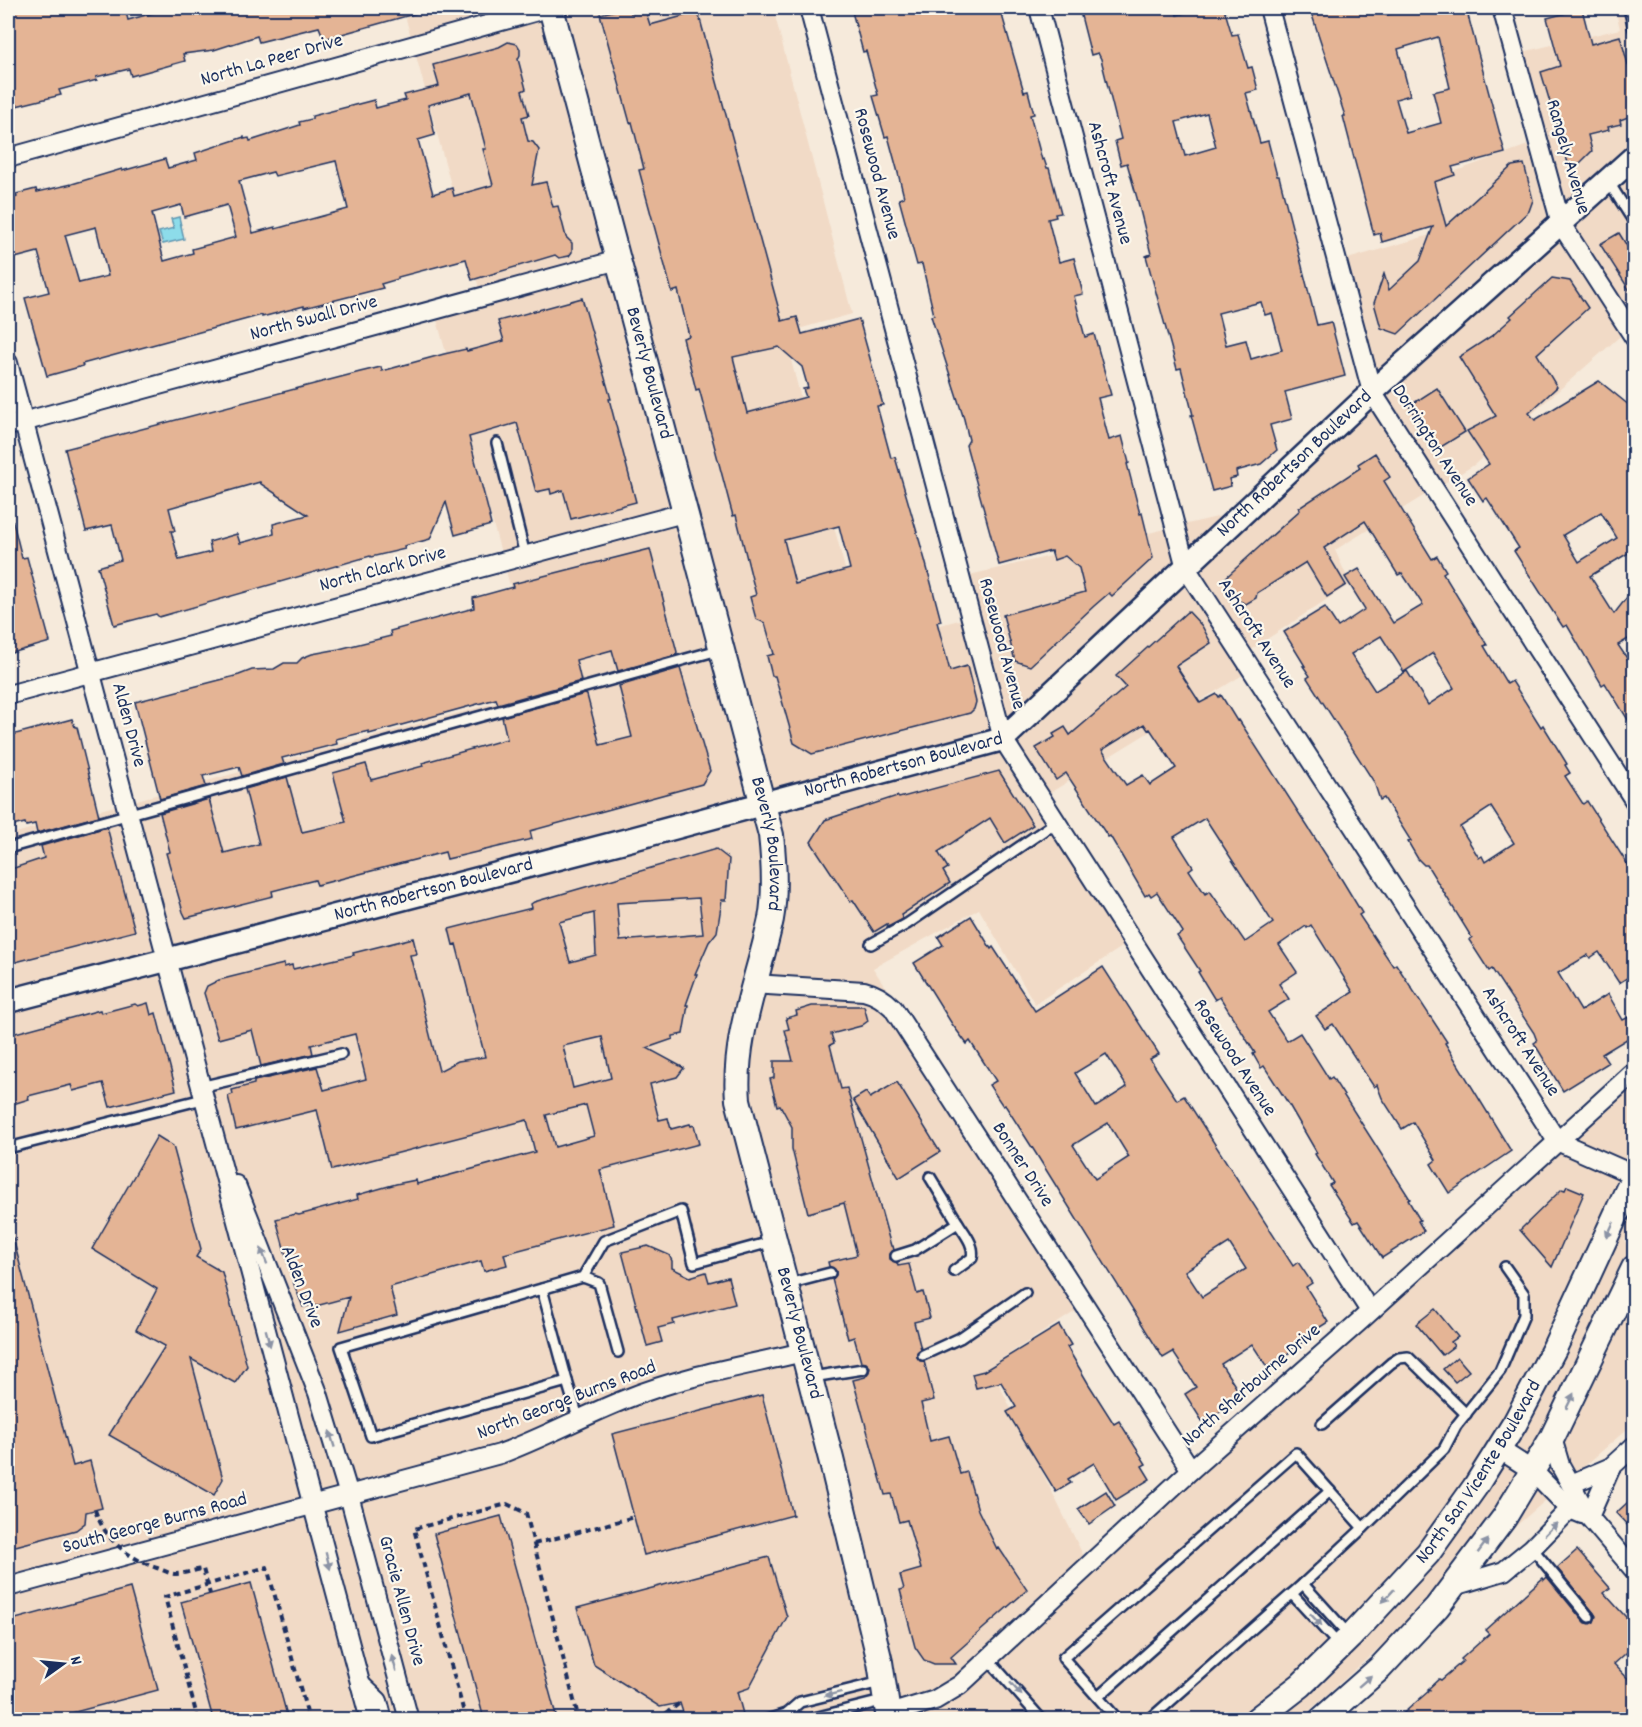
<svg xmlns="http://www.w3.org/2000/svg" width="1642" height="1727" viewBox="0 0 1642 1727" font-family="Dekko,sans-serif">
<rect width="100%" height="100%" fill="#f6eadb"/>
<filter id="ink" filterUnits="userSpaceOnUse"><feTurbulence type="fractalNoise" baseFrequency=".0167" numOctaves="2"/><feDisplacementMap in="SourceGraphic" scale="12" xChannelSelector="R" yChannelSelector="G"/><feConvolveMatrix kernelMatrix="1 2 1 2 8 2 1 2 1" color-interpolation-filters="sRGB"/></filter>
<g filter="url(#ink)">
<polygon fill="#f1dac6" points="403,8 773,8 852,314 784,333 865,646 973,616 961,577 1247,510 1373,391 1337,262 1444,231 1431,180 1539,141 1514,54 1620,29 1615,8 1634,8 1634,324 1474,465 1335,550 1350,584 1246,653 1254,668 1043,797 1128,943 1035,1004 979,909 873,968 1090,1302 990,1366 1090,1569 1634,1080 1634,1231 1624,1240 1634,1255 1634,1423 1476,1561 1300,1719 8,1720 8,835 539,691 432,302 480,292"/>
<polygon fill="#8ddcea" stroke="#5f97b2" stroke-width="1.5" points="179,217 184,239 163,244 159,232 174,228 171,219"/>
<g fill="#e4b495" stroke="#1b2f5e" stroke-width="1.5" fill-rule="evenodd">
<polygon points="8,8 125,8 128,20 164,10 164,8 349,8 350,12 367,8 420,8 421,12 324,39 319,27 259,42 257,36 214,50 183,54 185,61 131,76 129,69 96,77 97,80 59,90 61,95 8,108"/>
<path d="M626,8H629L631,13L645,9L650,25L698,12L782,321L797,317L802,334L859,319L883,405L877,406L891,458L895,457L925,560L941,621L937,622L950,671L967,666L976,702L974,709L970,713L812,754L794,743L775,676H772L767,656L774,654L765,623L756,619L750,597L756,595L736,515L733,516L730,505L700,392L699,389L696,390L683,338L689,336L678,290L672,292L639,170L644,169L632,122L630,123L600,14ZM779,347L802,367L808,388L803,389L806,397L747,413L733,357ZM839,526L850,569L795,584L784,540Z"/>
<polygon points="851,8 1000,8 1024,92 1028,91 1034,114 1030,115 1042,160 1044,159 1047,168 1049,168 1061,213 1055,214 1056,217 1048,219 1059,262 1074,258 1083,294 1074,296 1085,337 1094,334 1111,395 1098,398 1109,440 1122,436 1129,463 1127,464 1140,514 1142,513 1153,558 1112,596 1109,593 1094,606 1030,666 1015,661 1003,615 1085,592 1079,568 1065,556 1054,560 1051,551 999,565 966,445 969,440 964,419 931,316 934,315 922,264 917,265 899,199 904,197 897,169 888,136 885,137 873,96 878,95 866,51 863,52"/>
<path d="M1079,8H1175L1177,15L1204,8H1224L1232,35L1238,34L1248,68L1252,67L1258,90L1246,93L1260,143L1268,141L1277,176H1279L1317,325L1331,322L1345,376L1285,392L1292,419L1270,425L1277,450L1261,464L1236,471L1237,477L1229,479L1231,486L1212,491L1191,415H1193L1181,368L1177,369L1146,256L1151,254L1137,198L1127,163L1121,165L1115,141L1121,139L1101,59L1098,53L1091,55ZM1207,113L1216,147L1185,156L1176,122ZM1261,302L1265,315L1272,313L1282,350L1251,359L1246,340L1226,345L1218,313Z"/>
<path d="M1338,8H1384L1386,15L1410,8H1466L1505,153L1452,167L1455,175L1434,182L1446,226L1512,166L1524,164L1533,200L1529,211L1398,334L1381,328L1374,303L1384,274L1389,290L1420,261L1433,227L1382,242L1380,233L1374,235L1343,116H1345L1312,15ZM1438,37L1450,88L1433,92L1441,123L1406,133L1396,99L1410,95L1398,49Z"/>
<polygon points="1582,9 1591,44 1620,36 1635,89 1635,113 1631,114 1631,116 1620,120 1621,124 1608,127 1609,130 1588,135 1592,151 1577,166 1568,163 1541,72 1560,66 1547,18"/>
<path d="M508,42L517,44L520,49V55L518,59L526,89L522,91L529,115L522,117L528,141L533,142L539,150L532,185L546,182L553,207L558,206L566,237L572,243V252L569,256L559,258L555,255L472,280L466,259L398,277V279L381,284L383,288L304,308V306L262,317V315L82,364L83,366L47,376L25,298L49,292L38,252L15,258L8,228V200L17,197L16,194L36,189L37,192L72,184L122,169V171L165,159L168,168L197,160L195,153L244,137V139L249,138L250,141L300,125L299,122L312,119V116L374,100L376,108L406,100L404,95L439,86L433,65L499,47ZM471,93L486,149H483L493,185L454,196L452,188L433,194L418,140L435,135L428,105ZM336,161L348,209L275,229V227L253,233L239,181L273,172L275,176ZM181,205L184,217L227,205L236,237L192,249L193,253L164,261L152,213ZM96,227L108,276L79,283L65,235Z"/>
<polygon points="1619,233 1635,259 1635,299 1600,244"/>
<path d="M1552,278L1570,281L1588,308L1537,354L1557,387L1529,413L1535,420L1599,381L1635,410V549L1590,576L1614,614L1635,587V635L1618,645L1635,670V731L1605,683L1602,685L1567,625L1563,627L1542,595L1514,551L1519,548L1487,498L1483,501L1468,478L1489,464L1467,431L1496,416L1459,357L1493,335L1512,318L1510,316ZM1601,512L1617,538L1579,562L1563,535Z"/>
<path d="M582,298L611,399H609L636,502L571,519L563,490L551,494L550,489L536,492L517,423L469,437L490,517H489L491,525L455,535L446,502L430,539L404,546L405,549L371,557L370,556L159,617L156,614L114,625L98,567L121,560L112,525L86,531L65,449L360,372L381,367L382,371L444,354L466,349L467,351L504,341L498,321ZM260,482L261,484L308,515L273,524L274,534L240,543L237,534L209,542L211,552L179,560L171,531H175L169,508Z"/>
<polygon points="1437,388 1465,432 1436,450 1409,406"/>
<path d="M1375,453L1390,477L1384,481L1432,559L1437,556L1446,571L1443,573L1487,645L1484,646L1507,684L1512,681L1541,727L1543,725L1567,764L1565,765L1570,773L1565,776L1583,804L1587,801L1635,876V973L1619,983L1599,952L1590,958L1588,955L1558,973L1581,1011L1608,994L1623,1020L1635,1014V1034L1602,1054L1608,1063L1563,1091L1534,1043L1537,1041L1534,1033L1492,969L1489,971L1469,940L1472,938L1427,865H1424L1418,859L1408,842L1411,841L1384,798L1380,800L1374,782L1307,678L1310,676L1303,666H1305L1284,632L1325,607L1338,627L1365,609L1345,577L1359,569L1393,623L1423,605L1402,573L1398,575L1365,521L1324,548L1346,585L1327,597L1306,562L1257,593L1256,598L1246,604L1237,600L1223,580L1300,510L1299,508L1360,468L1358,464ZM1381,636L1404,672L1433,653L1454,688L1428,705L1407,671L1375,691L1351,654ZM1491,807L1514,843L1485,862L1482,856L1479,858L1460,827Z"/>
<polygon points="8,522 13,522 22,558 27,557 50,642 8,654"/>
<polygon points="650,549 677,652 676,655 618,671 612,650 576,660 581,681 498,704 496,699 369,734 369,731 336,739 337,744 282,758 284,764 242,776 239,767 203,776 206,786 160,799 135,702 239,675 252,670 274,669 284,663 297,663 302,658 312,654 339,649 391,636 390,631 474,608 473,598 513,587 512,584"/>
<path d="M1188,611L1202,626L1211,643L1176,666L1200,703L1217,694L1219,697L1221,695L1237,721L1239,720L1342,880L1362,913L1359,915L1393,966L1396,964L1447,1042L1445,1043L1511,1151L1449,1193L1431,1164L1436,1160L1413,1122L1402,1129L1382,1098L1377,1085L1374,1087L1333,1024L1325,1029L1316,1016L1353,992L1311,925L1307,928L1306,926L1279,945L1297,972L1279,984L1289,999L1268,1012L1287,1041L1300,1033L1329,1079L1332,1077L1410,1199L1408,1200L1420,1220L1418,1221L1424,1231L1382,1258L1358,1221L1354,1223L1329,1185L1333,1183L1315,1154L1317,1153L1288,1103L1264,1066L1261,1068L1253,1054L1255,1053L1220,997L1215,1000L1198,972L1200,971L1177,936L1183,932L1157,892L1151,896L1149,893L1145,896L1116,846L1110,836L1108,837L1066,773L1056,780L1036,748L1055,737L1053,734L1065,727L1070,735L1126,687L1116,676ZM1144,724L1148,730L1150,729L1176,768L1150,785L1143,775L1126,785L1102,750ZM1205,818L1273,923L1245,942L1210,891L1205,894L1189,870L1193,867L1174,837Z"/>
<polygon points="680,668 710,771 702,784 530,831 532,839 447,859 445,852 317,885 315,880 272,891 273,896 186,918 183,912 166,853 170,852 160,813 209,799 224,853 259,844 245,789 287,777 302,832 346,822 333,773 366,764 371,780 423,766 422,763 507,739 502,717 585,694 587,695 600,745 632,737 619,686"/>
<polygon points="72,719 75,727 77,727 99,816 37,833 35,824 26,826 25,823 8,827 8,736"/>
<polygon points="999,771 1033,825 1005,843 990,818 938,852 948,868 943,871 950,883 901,915 903,919 888,927 887,924 874,932 853,900 850,901 811,842 825,820 897,796 899,798"/>
<polygon points="107,827 135,931 8,964 8,870 44,858 41,846"/>
<path d="M716,849L729,859L726,900H722L717,932L709,942L695,974H697L686,1005H688L683,1034L673,1036V1039L647,1048L684,1068L677,1077L650,1084L659,1120L668,1118L671,1129L690,1124L691,1126L694,1125L699,1144L600,1170L614,1225L504,1254L507,1265L484,1271L481,1261L390,1287L397,1315L340,1331L349,1297L316,1306L312,1305L303,1307L294,1284L276,1219L295,1214L299,1215L358,1199L357,1195L396,1184L416,1180L417,1184L535,1152L527,1120L332,1170L317,1110L236,1130L228,1096L233,1094L232,1090L254,1084V1081L317,1067L324,1090L366,1079L355,1034L311,1045L313,1054L261,1066L252,1030L218,1039L204,993L207,986L219,980L271,967L284,964V967L292,965L293,969L354,955L353,953L413,938L417,954L410,955L439,1071L458,1061L485,1057L456,944L453,945L449,929L532,908L531,904L534,902ZM699,898L703,934L620,941L617,903ZM594,913L596,955L570,962L559,922ZM602,1037L611,1078L573,1088L563,1046ZM586,1105L594,1136L555,1147L546,1115Z"/>
<path d="M971,916L991,949L993,947L1035,1011L1103,967L1159,1054L1150,1059L1177,1100L1184,1096L1293,1266L1298,1262L1312,1283L1306,1287L1328,1322L1301,1339L1303,1342L1291,1349L1292,1351L1267,1367L1252,1344L1221,1364L1241,1395L1222,1409L1223,1410L1206,1421L1205,1419L1202,1421L1185,1394L1196,1387L1173,1352L1163,1358L1035,1152L1005,1105L1003,1106L989,1085L996,1081L970,1041L967,1044L952,1024L914,963L943,945L938,937ZM1106,1054L1127,1087L1096,1107L1075,1073ZM1108,1123L1129,1157L1095,1179L1073,1145ZM1229,1243L1246,1269L1202,1297L1185,1271Z"/>
<polygon points="148,1003 151,1015 156,1013 176,1090 110,1107 103,1083 73,1091 71,1085 28,1096 29,1099 13,1104 12,1100 8,1101 8,1035 100,1010 101,1013 135,1004 138,1006"/>
<polygon points="812,1006 864,1006 868,1021 861,1026 831,1034 834,1043 830,1045 841,1089 847,1088 891,1246 893,1246 894,1250 890,1254 890,1259 897,1263 898,1266 909,1264 917,1294 923,1292 930,1318 914,1322 921,1349 917,1352 917,1357 920,1361 924,1361 934,1400 921,1403 930,1441 949,1436 960,1474 967,1472 978,1510 997,1549 999,1548 1027,1590 951,1657 956,1664 934,1664 924,1660 915,1647 900,1590 904,1589 900,1575 921,1569 907,1520 899,1522 891,1494 885,1495 853,1380 865,1377 869,1372 870,1367 866,1363 861,1362 854,1337 848,1339 832,1279 836,1275 836,1271 829,1266 828,1262 857,1255 844,1203 808,1213 792,1149 792,1127 780,1105 777,1106 770,1079 774,1078 774,1061 793,1061 785,1030 789,1029 786,1018 797,1015 796,1011"/>
<polygon points="897,1082 940,1152 899,1178 853,1100 866,1092 870,1098"/>
<polygon points="157,1136 173,1146 201,1249 196,1257 222,1272 247,1366 235,1383 191,1359 223,1479 214,1495 109,1435 165,1346 136,1330 157,1289 92,1249"/>
<polygon points="1567,1186 1584,1193 1552,1267 1520,1230 1562,1189 1565,1190"/>
<polygon points="8,1238 13,1238 73,1466 90,1461 102,1508 86,1512 85,1523 76,1530 8,1548"/>
<polygon points="648,1246 669,1255 672,1261 672,1268 690,1277 706,1272 709,1282 728,1277 735,1304 673,1320 674,1324 658,1328 662,1342 647,1346 622,1252"/>
<polygon points="1435,1309 1458,1337 1451,1342 1454,1346 1442,1355 1416,1324"/>
<polygon points="1059,1325 1071,1345 1067,1347 1088,1383 1114,1424 1119,1421 1146,1464 1142,1466 1150,1479 1116,1500 1094,1463 1068,1479 1071,1483 1056,1492 1007,1412 1016,1407 1001,1382 976,1388 972,1374 984,1371"/>
<polygon points="1457,1357 1469,1371 1455,1382 1443,1369"/>
<polygon points="762,1395 793,1515 644,1555 612,1434"/>
<polygon points="1106,1491 1115,1506 1089,1524 1078,1509"/>
<polygon points="1628,1502 1635,1510 1635,1533 1616,1513"/>
<polygon points="501,1516 557,1719 484,1719 434,1534"/>
<polygon points="1577,1550 1610,1588 1604,1593 1635,1627 1635,1645 1614,1664 1635,1686 1635,1719 1397,1719 1430,1690 1428,1689 1439,1679 1441,1680 1463,1661 1461,1659 1489,1634 1485,1630 1543,1578 1544,1580 1547,1577 1584,1622 1590,1624 1594,1622 1596,1616 1594,1613 1557,1568"/>
<polygon points="769,1557 787,1617 749,1688 737,1692 743,1714 721,1719 685,1719 680,1703 660,1707 594,1665 577,1608"/>
<polygon points="251,1583 288,1719 213,1719 181,1602"/>
<polygon points="130,1588 158,1690 49,1719 8,1719 8,1621"/>
</g>
<g fill="none" stroke-linecap="round" stroke-linejoin="round">
<defs>
<g id="service">
<polyline points="1629,8 1634,29"/>
<polyline points="1608,181 1634,222"/>
<polyline points="497,443 525,555"/>
<polyline points="8,848 722,649"/>
<polyline points="871,944 907,924 1056,822"/>
<polyline points="200,1087 341,1054"/>
<polyline points="8,1148 203,1099"/>
<polyline points="896,1256 915,1250 958,1223 930,1177"/>
<path d="M954,1271L972,1258C975,1245 965,1234 958,1223"/>
<polyline points="583,1277 599,1283 618,1352"/>
<polyline points="788,1284 830,1273"/>
<polyline points="542,1289 567,1381"/>
<polyline points="923,1355 960,1338 1025,1293"/>
<polyline points="812,1377 863,1369"/>
<polyline points="579,1421 567,1381 371,1436 341,1347 583,1277 604,1241 681,1211 694,1263 774,1241"/>
<polyline points="1322,1424 1391,1363 1399,1358 1408,1357 1466,1414"/>
<polyline points="1363,1528 1444,1449 1456,1426 1500,1371 1524,1315 1524,1294 1505,1267"/>
<polyline points="1532,1548 1589,1617"/>
<polyline points="1303,1584 1349,1635"/>
<polyline points="1292,1594 1339,1645"/>
<polyline points="988,1659 1042,1720"/>
<polyline points="1098,1697 1330,1491"/>
<polyline points="786,1714 806,1720"/>
<polyline points="767,1720 786,1714 800,1702 881,1682"/>
<polyline points="806,1720 886,1700"/>
<polyline points="1118,1720 1063,1658 1296,1453 1363,1528 1303,1584 1149,1720"/>
</g>
<g id="minor">
<polyline points="809,8 1003,739 1370,1311"/>
<polyline points="1039,8 1186,568 1557,1141 1634,1175"/>
<polyline points="1269,8 1372,392 1634,800"/>
<polyline points="1502,8 1561,224 1634,337"/>
<polyline points="8,158 548,8"/>
<polyline points="8,363 370,1720"/>
<polyline points="8,426 618,260"/>
<polyline points="8,695 687,512"/>
<path d="M753,984L864,991C876,994 884,999 893,1008L1191,1470"/>
<polyline points="236,1185 318,1393 349,1495 409,1720"/>
<polyline points="1552,1438 1560,1465 1589,1517 1634,1570"/>
<polyline points="1499,1449 1533,1471 1570,1509 1582,1514"/>
<polyline points="1571,1484 1611,1467 1634,1446"/>
<polyline points="1589,1517 1611,1467"/>
<polyline points="1454,1586 1504,1571 1532,1548 1570,1509"/>
<path d="M8,1587L500,1454C543,1438 583,1416 626,1399C682,1376 744,1366 803,1352"/>
<polyline points="360,1684 378,1701 383,1720"/>
<polyline points="889,1714 935,1700 960,1685 1191,1470 1361,1320 1634,1072"/>
</g>
<g id="tertiary">
<path id="s1" d="M8,1001L632,839L1003,739L1372,392L1634,157"/>
</g>
<g id="secondary">
<path id="s2" d="M551,8L771,835C774,863 776,892 771,919C758,980 733,1037 738,1100L831,1459L880,1662L889,1720"/>
<path id="s3" d="M1256,1720L1301,1685L1350,1637L1428,1553L1475,1487L1515,1423L1555,1347L1634,1176"/>
<polyline points="1321,1720 1380,1668 1437,1607 1504,1518 1552,1438 1634,1268"/>
</g>
</defs>
<use href="#service" stroke="#1b2f5e" stroke-width="14"/>
<use href="#minor" stroke="#1b2f5e" stroke-width="22"/>
<use href="#tertiary" stroke="#1b2f5e" stroke-width="27"/>
<use href="#secondary" stroke="#1b2f5e" stroke-width="28"/>
<g stroke="#1b2f5e" stroke-width="4" stroke-dasharray="6 4.5" stroke-linecap="butt">
<polyline points="534,1544 634,1517"/>
<polyline points="198,1720 165,1597 267,1567 309,1720"/>
<polyline points="466,1720 414,1529 507,1504 526,1513 579,1720"/>
<polyline points="657,1720 680,1703"/>
</g>
<use href="#service" stroke="#fbf7ec" stroke-width="9"/>
<use href="#minor" stroke="#fbf7ec" stroke-width="18"/>
<use href="#tertiary" stroke="#fbf7ec" stroke-width="22"/>
<use href="#secondary" stroke="#fbf7ec" stroke-width="24"/>
<path stroke="#1b2f5e" stroke-width="4" stroke-dasharray="6 4.5" stroke-linecap="butt" d="M95,1510C105,1540 128,1558 157,1568C163,1570 170,1574 175,1574C184,1574 194,1570 203,1569L210,1594"/>
</g>
<defs><path id="oneway-solid" d="M-6-.8H1V-3.2L6.5 0L1 3.2V.8H-6Z" transform="scale(1.5)"/></defs>
<g fill="#8b93a5">
<use href="#oneway-solid" transform="translate(1610 1230) rotate(115)"/>
<use href="#oneway-solid" transform="translate(264 1256) rotate(-111)"/>
<use href="#oneway-solid" transform="translate(268 1338) rotate(75)"/>
<use href="#oneway-solid" transform="translate(1570 1401) rotate(-64)"/>
<use href="#oneway-solid" transform="translate(332 1439) rotate(-107)"/>
<use href="#oneway-solid" transform="translate(1551 1529) rotate(-45)"/>
<use href="#oneway-solid" transform="translate(1483 1546) rotate(-53)"/>
<use href="#oneway-solid" transform="translate(328 1561) rotate(75)"/>
<use href="#oneway-solid" transform="translate(1388 1596) rotate(133)"/>
<use href="#oneway-solid" transform="translate(1316 1620) rotate(47)"/>
<use href="#oneway-solid" transform="translate(394 1663) rotate(-105)"/>
<use href="#oneway-solid" transform="translate(1365 1681) rotate(-41)"/>
<use href="#oneway-solid" transform="translate(1016 1689) rotate(48)"/>
<use href="#oneway-solid" transform="translate(833 1694) rotate(166)"/>
</g>
</g>
<g text-anchor="middle" dominant-baseline="central" stroke-width="4.5" stroke-linejoin="round" paint-order="stroke">
<g font-size="20" fill="#1b2f5e" stroke="#fbf7ec">
<text transform="translate(272 61) rotate(-16)">North La Peer Drive</text>
<text transform="translate(1567 157) rotate(74)">Rangely Avenue</text>
<text transform="translate(876 174) rotate(75)">Rosewood Avenue</text>
<text transform="translate(1109 183) rotate(75)">Ashcroft Avenue</text>
<text transform="translate(314 319) rotate(-15)">North Swall Drive</text>
<text stroke="none"><textPath href="#s2" startOffset="378">Beverly Boulevard</textPath></text>
<text transform="translate(1434 446) rotate(57)">Dorrington Avenue</text>
<text stroke="none"><textPath href="#s1" startOffset="1430">North Robertson Boulevard</textPath></text>
<text transform="translate(383 570) rotate(-15)">North Clark Drive</text>
<text transform="translate(1256 634) rotate(57)">Ashcroft Avenue</text>
<text transform="translate(1001 644) rotate(75)">Rosewood Avenue</text>
<text transform="translate(128 725) rotate(75)">Alden Drive</text>
<text stroke="none"><textPath href="#s1" startOffset="926">North Robertson Boulevard</textPath></text>
<text stroke="none"><textPath href="#s2" startOffset="864">Beverly Boulevard</textPath></text>
<text stroke="none"><textPath href="#s1" startOffset="440">North Robertson Boulevard</textPath></text>
<text transform="translate(1520 1042) rotate(57)">Ashcroft Avenue</text>
<text transform="translate(1234 1058) rotate(57)">Rosewood Avenue</text>
<text transform="translate(1022 1165) rotate(57)">Bonner Drive</text>
<text transform="translate(301 1287) rotate(69)">Alden Drive</text>
<text stroke="none"><textPath href="#s2" startOffset="1366">Beverly Boulevard</textPath></text>
<text transform="translate(1252 1386) rotate(-41)">North Sherbourne Drive</text>
<text transform="translate(567 1401) rotate(-21)">North George Burns Road</text>
<text stroke="none"><textPath href="#s3" startOffset="336">North San Vicente Boulevard</textPath></text>
<text transform="translate(155 1524) rotate(-15)">South George Burns Road</text>
<text transform="translate(401 1601) rotate(75)">Gracie Allen Drive</text>
</g>
</g>
<rect width="1642" height="1727" fill="none" stroke="#fbf7ec" stroke-width="30"/>
<rect x="15" y="15" width="1612" height="1697" fill="none" stroke="#1b2f5e" stroke-width="2" filter="url(#ink)"/>
<g transform="translate(63 1664) rotate(75)" stroke="#fbf7ec" stroke-width="4.5" paint-order="stroke">
<path d="M0-4.5L10 22L0 15L-10 22Z" fill="#1b2f5e"/>
<text y="-9" font-size="16" font-weight="bold" text-anchor="middle" fill="#1b2f5e">N</text>
</g>
</svg>
